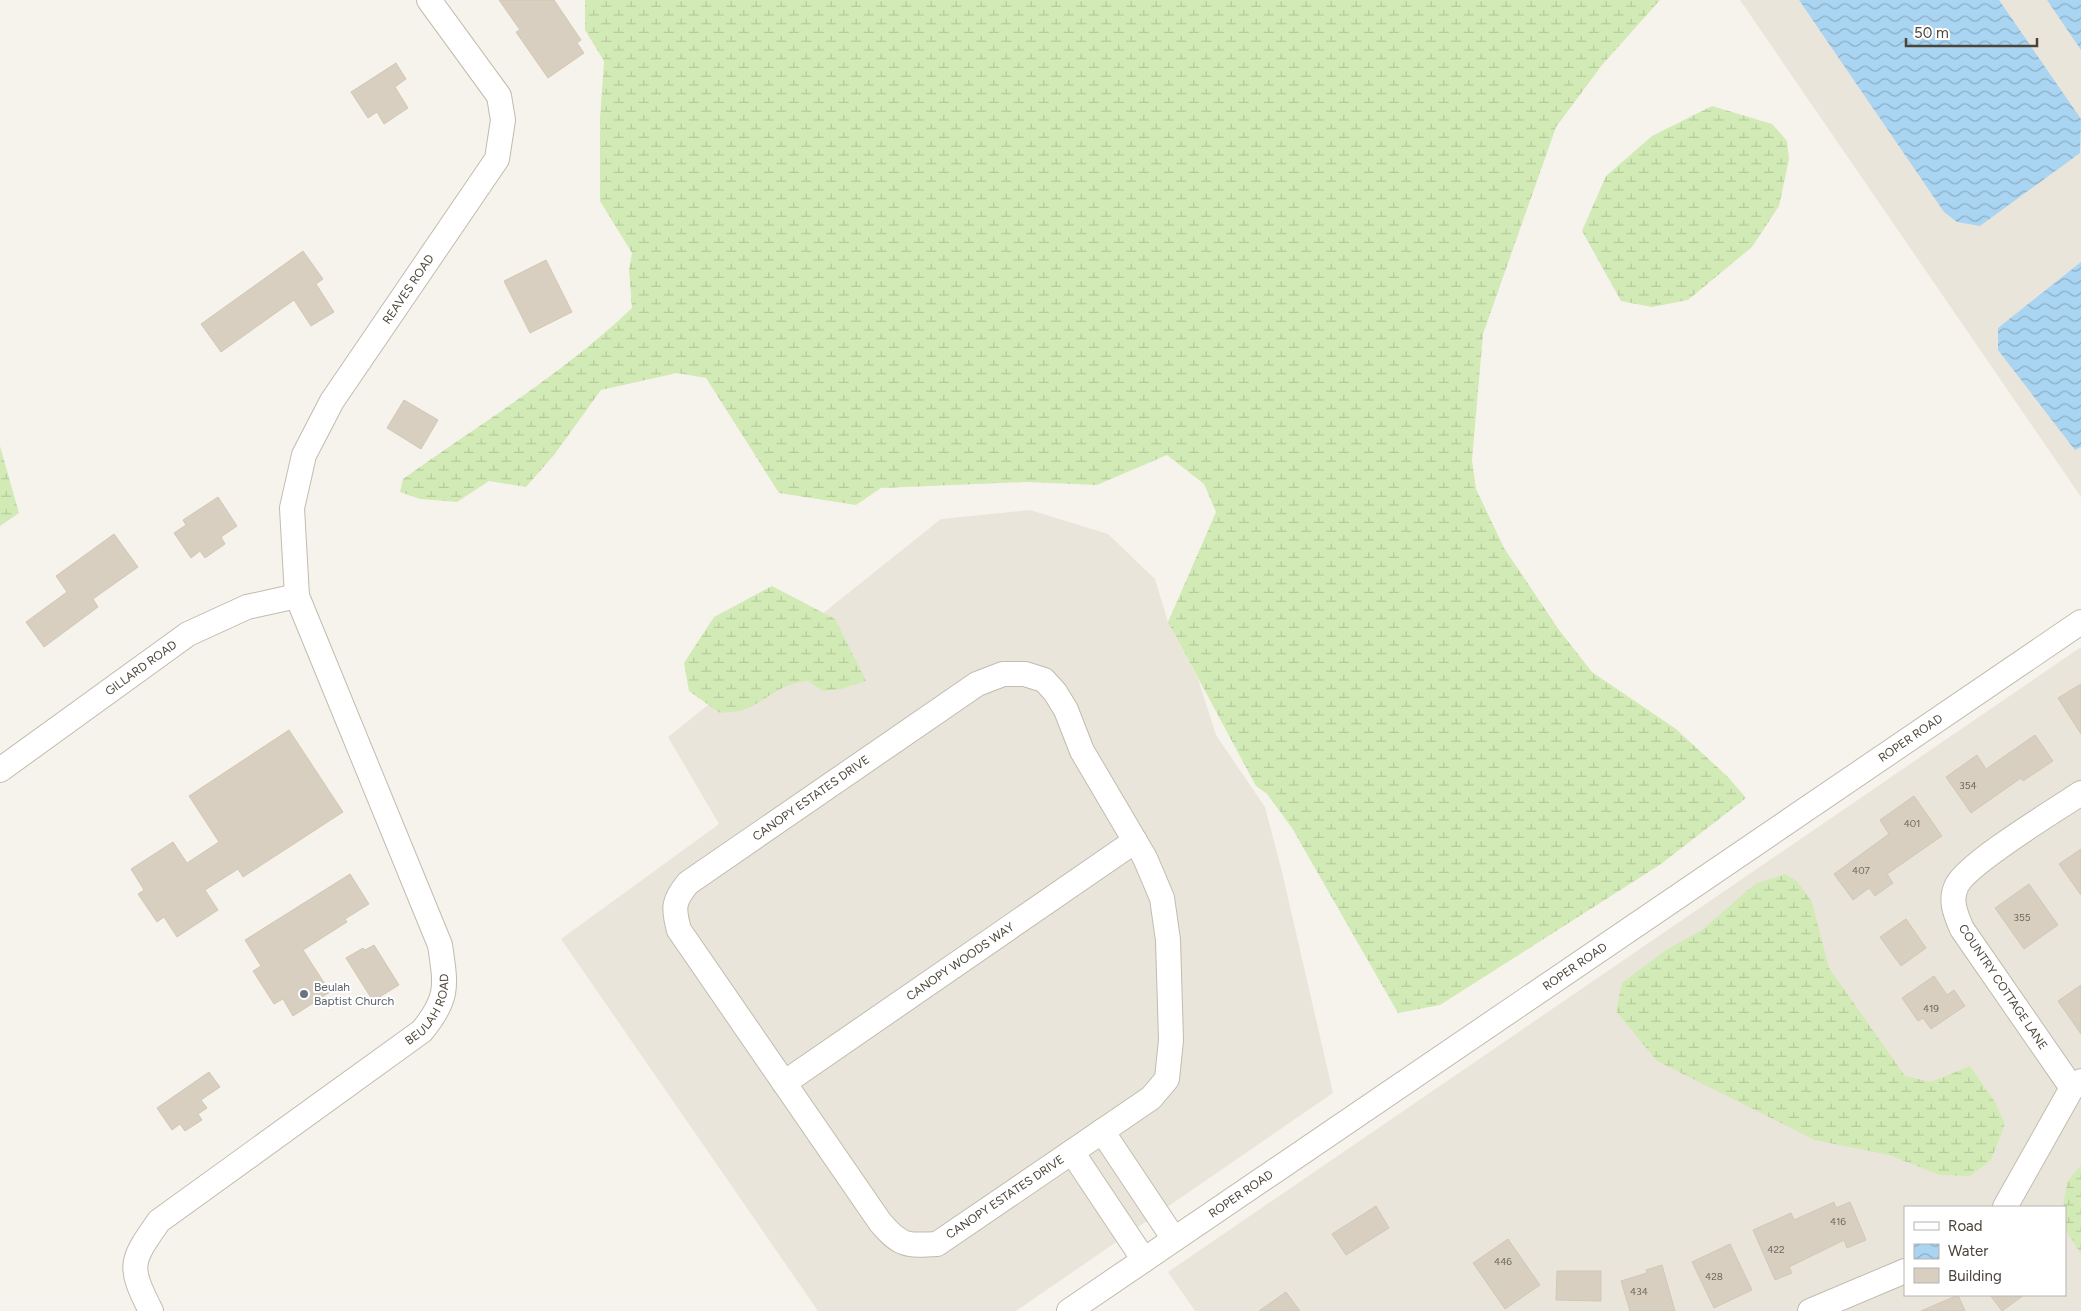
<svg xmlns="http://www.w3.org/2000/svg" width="2081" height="1311" viewBox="0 0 2081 1311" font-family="Figtree,sans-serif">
<defs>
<pattern id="wetland-marsh" width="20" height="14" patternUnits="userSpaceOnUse" patternTransform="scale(1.25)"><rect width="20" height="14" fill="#d2eab5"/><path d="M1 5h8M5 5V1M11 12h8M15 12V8" fill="none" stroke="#b6ca9c"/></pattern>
<pattern id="water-waves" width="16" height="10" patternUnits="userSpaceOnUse" patternTransform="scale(1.25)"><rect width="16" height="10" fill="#a9d4f2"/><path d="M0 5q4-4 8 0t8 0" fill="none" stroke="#8caec5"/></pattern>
</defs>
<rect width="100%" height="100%" fill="#f6f3ec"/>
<g fill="#eae5da" fill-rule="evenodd">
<polygon points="1740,0 2081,0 2081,497"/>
<polygon points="1030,510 1108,534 1155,579 1168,622 1198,679 1216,735 1265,807 1282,872 1333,1093 1016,1311 818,1311 561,939 719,824 668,737 941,519"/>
<path d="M2081,647V1311H1195L1168,1272ZM1905,1207H2065V1295H1905Z"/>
</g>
<g fill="url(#wetland-marsh)">
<path d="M585,0H1660L1602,65L1556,127L1483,334L1472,460L1476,489L1504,548L1559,630L1592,672L1676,729L1728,777L1746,798L1661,864L1440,1005L1398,1013L1292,828L1267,794L1256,786L1168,622L1216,512L1204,484L1167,455L1097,485L1027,482L881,488L856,505L779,493L706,378L677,373L601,390L554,455L526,487L489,481L457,502L420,499L400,492L403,479C481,423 563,374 632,308L629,270L632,253L600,201V118L604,61L585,30Z"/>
<polygon points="1712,106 1772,124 1787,141 1789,159 1779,206 1752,247 1688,300 1652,307 1621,301 1582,231 1606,176 1652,136"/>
<polygon points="0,446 19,513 0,526"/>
<path d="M772,586L835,619L866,681L841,689L823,691L808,681C777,684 769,700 743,710C737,712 727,712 720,713L689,691L684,663L714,617Z"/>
<polygon points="1785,874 1797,881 1812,902 1829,968 1905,1076 1931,1082 1970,1066 1995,1102 2005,1124 1991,1160 1970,1176 1940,1175 1889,1155 1815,1140 1657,1061 1616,1011 1622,983 1666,950 1702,930 1755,884"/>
<polygon points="2081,1165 2081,1254 2065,1229 2063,1207 2067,1182"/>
</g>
<g fill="url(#water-waves)">
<polygon points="1799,0 1999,0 2081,119 2080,153 1980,226 1957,222 1944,212"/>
<polygon points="2047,0 2081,0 2081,50"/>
<polygon points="2081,262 2081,447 2075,450 1998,350 1998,328"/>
</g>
<g fill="#d8cfc1" stroke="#d3c7b4">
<polygon points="499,0 554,0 581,40 577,43 584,53 548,78 516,32 520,30"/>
<polygon points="396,63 406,79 395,87 408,108 384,124 377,112 368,118 351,92"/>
<polygon points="303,251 323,279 316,284 334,312 311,326 294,300 221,352 201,324"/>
<polygon points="546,260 572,312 530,333 504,281"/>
<polygon points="404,400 438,420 421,449 387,428"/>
<polygon points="218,497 237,526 221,537 225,544 205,558 200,551 191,558 174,533 186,525 183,520"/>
<polygon points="114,534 138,567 93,599 98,607 44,647 26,622 67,592 56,576"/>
<polygon points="2081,684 2081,734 2058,698"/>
<polygon points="289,730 343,812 243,877 238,869 205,890 218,910 177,937 164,917 157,922 138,894 144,890 131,869 173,842 187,863 219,842 189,796"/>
<polygon points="2035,735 2053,761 2023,781 2021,778 1971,813 1946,777 1977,755 1986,769"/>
<polygon points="1914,796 1942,836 1887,874 1893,883 1875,896 1869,888 1853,900 1834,874 1889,834 1880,820"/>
<polygon points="2081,849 2081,895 2059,864"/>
<polygon points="350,874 369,904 345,919 347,922 303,950 330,992 293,1016 283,999 274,1004 253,971 261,966 245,940"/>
<polygon points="2029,884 2058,925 2024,949 1995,908"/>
<polygon points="1906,919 1926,948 1901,966 1880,937"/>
<polygon points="374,945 399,985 373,1001 346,958 363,948 365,950"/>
<polygon points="1934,976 1947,995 1954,990 1965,1006 1931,1029 1923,1018 1918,1021 1902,998"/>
<polygon points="2081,985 2081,1034 2058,1001"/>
<polygon points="209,1072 220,1087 201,1100 207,1108 198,1114 202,1120 185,1131 180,1124 172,1130 157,1108"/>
<polygon points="1834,1202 1836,1208 1850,1202 1866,1240 1847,1248 1844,1240 1789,1267 1792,1273 1775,1280 1753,1230 1791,1213 1794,1220"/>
<polygon points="1376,1206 1389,1228 1346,1255 1332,1234"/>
<polygon points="1508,1239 1540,1285 1505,1309 1473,1263"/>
<polygon points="1730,1244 1752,1290 1714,1308 1692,1262"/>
<polygon points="1662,1265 1675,1311 1630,1311 1621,1281 1647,1273 1646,1270"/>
<polygon points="1557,1271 1601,1271 1601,1301 1556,1300"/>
<polygon points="1286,1292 1300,1311 1259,1311"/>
<polygon points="1958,1295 1965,1311 1921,1311"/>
<polygon points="1990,1295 2024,1295 2002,1311"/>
</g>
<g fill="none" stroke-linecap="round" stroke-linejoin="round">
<defs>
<g id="minor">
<path d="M1003,674H1025L1044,680L1055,692L1066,710L1082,751L1145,858L1162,898L1168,940L1171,1040L1167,1079L1151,1098L937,1244C907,1246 900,1246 880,1222L679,930C673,908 673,901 688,883L977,684Z"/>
<path id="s1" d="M0,770L188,634L247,607L297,596"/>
<path id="s2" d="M784,1083L1135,841"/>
<path d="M2072,1088L1962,929C1956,915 1949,900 1957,885C1969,862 2056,810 2081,793"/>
<polyline points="1102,1131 1174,1239"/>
<polyline points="1072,1152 1144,1260"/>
<polyline points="2005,1207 2072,1088 2081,1081"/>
<path id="s3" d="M151,1311C128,1266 130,1262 159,1221L422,1031C449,998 446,986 440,945L297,596L292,508L304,455L332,401L497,159L503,120L499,96L429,0"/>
<path id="s4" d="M1069,1311L2081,622"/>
<polyline points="1810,1311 1905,1271"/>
</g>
</defs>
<use href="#minor" stroke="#c2bbae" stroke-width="26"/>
<use href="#minor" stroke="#fff" stroke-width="24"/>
</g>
<circle fill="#6b7280" stroke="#fff" stroke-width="2" cx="304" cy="994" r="5"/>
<g text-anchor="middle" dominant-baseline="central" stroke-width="4" stroke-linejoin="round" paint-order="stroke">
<g font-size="10" fill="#6e675b">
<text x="1968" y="785">354</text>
<text x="1912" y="823">401</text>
<text x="1861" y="870">407</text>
<text x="2022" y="917">355</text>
<text x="1931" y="1008">419</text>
<text x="1838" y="1221">416</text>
<text x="1776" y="1249">422</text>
<text x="1503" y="1261">446</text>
<text x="1714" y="1276">428</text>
<text x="1639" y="1291">434</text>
</g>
<g font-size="12" fill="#4b4439" stroke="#fff">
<text stroke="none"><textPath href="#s3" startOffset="1232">REAVES ROAD</textPath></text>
<text stroke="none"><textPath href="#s1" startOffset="174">GILLARD ROAD</textPath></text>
<text stroke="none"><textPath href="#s4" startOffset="1018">ROPER ROAD</textPath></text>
<text transform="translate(811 798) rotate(-35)">CANOPY ESTATES DRIVE</text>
<text stroke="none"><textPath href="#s2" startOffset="214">CANOPY WOODS WAY</textPath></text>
<text stroke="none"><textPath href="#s4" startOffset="612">ROPER ROAD</textPath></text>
<text transform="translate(2003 987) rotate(56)">COUNTRY COTTAGE LANE</text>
<text stroke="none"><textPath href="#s3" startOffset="446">BEULAH ROAD</textPath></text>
<text stroke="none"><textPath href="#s4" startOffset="208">ROPER ROAD</textPath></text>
<text transform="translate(1005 1197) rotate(-34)">CANOPY ESTATES DRIVE</text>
</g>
<g font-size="12" fill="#5b616d" stroke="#fff" text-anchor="start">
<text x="314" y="987">Beulah<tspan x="314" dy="14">Baptist Church</tspan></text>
</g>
</g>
<rect x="1904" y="1206" width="162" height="90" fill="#ffffff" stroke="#b7b4b0"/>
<rect x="1914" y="1222" width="25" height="8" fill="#ffffff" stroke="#b7b4b0"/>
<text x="1948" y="1231" font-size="15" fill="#4b4439">Road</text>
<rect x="1914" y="1244" width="25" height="15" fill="url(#water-waves)" stroke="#b7b4b0"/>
<text x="1948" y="1256" font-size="15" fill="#4b4439">Water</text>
<rect x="1914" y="1268" width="25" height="15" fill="#d8cfc1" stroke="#b7b4b0"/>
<text x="1948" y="1281" font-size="15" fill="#4b4439">Building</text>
<path d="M1906 38v8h131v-8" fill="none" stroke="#4b4439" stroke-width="2.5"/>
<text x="1914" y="38" font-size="15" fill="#4b4439" stroke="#ffffff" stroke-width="4" paint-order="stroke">50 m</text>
</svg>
